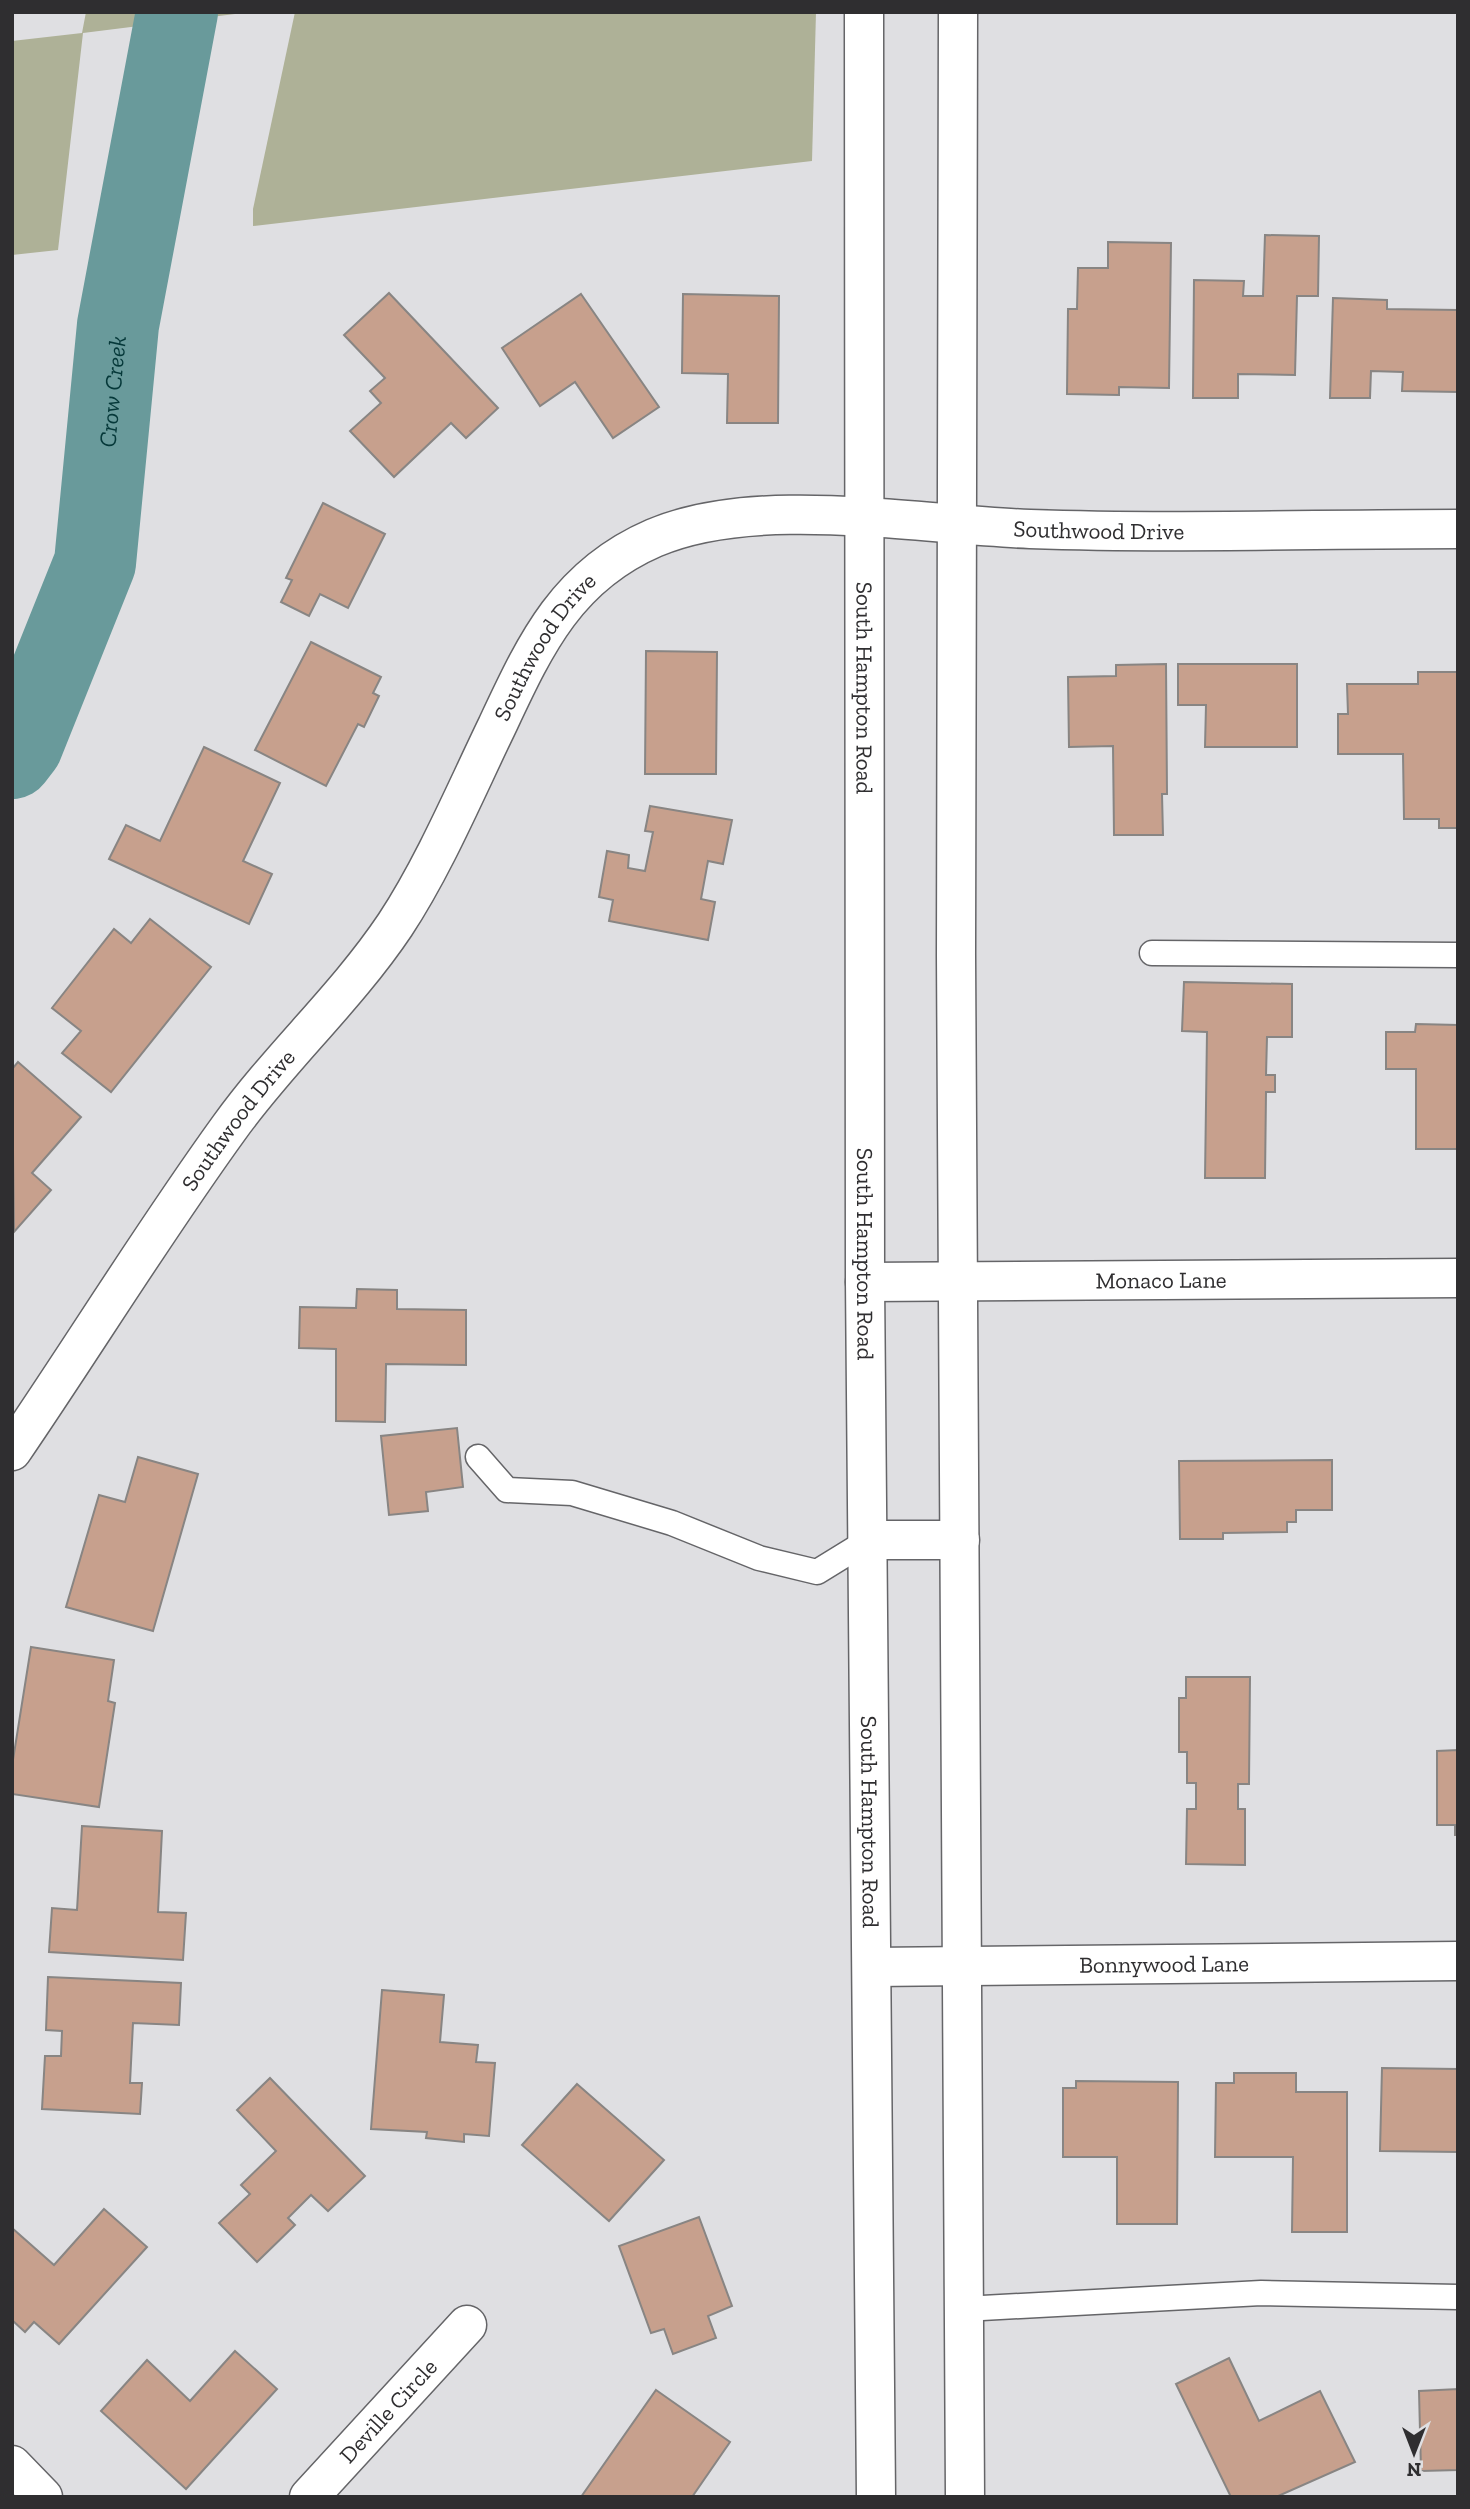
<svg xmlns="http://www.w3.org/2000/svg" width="1470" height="2509" viewBox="0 0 1470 2509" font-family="'Zilla Slab',serif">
<rect width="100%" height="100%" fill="#dfdfe2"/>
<g fill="#aeb197">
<polygon points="86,12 251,12 83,33 58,250 12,255 12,41 82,33"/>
<polygon points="295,12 816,12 812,161 253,226 253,209"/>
</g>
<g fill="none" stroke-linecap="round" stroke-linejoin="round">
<path stroke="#699a9b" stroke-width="82" id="s1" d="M12,758L22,745L95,563L118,325L177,12"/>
</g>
<g fill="#c7a08d" stroke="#888583" stroke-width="2">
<polygon points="1265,235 1319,236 1318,296 1297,296 1295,375 1238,374 1238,398 1193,398 1194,280 1244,281 1243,296 1263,296"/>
<polygon points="1108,242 1171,243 1169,388 1119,387 1119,395 1067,394 1068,309 1077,309 1078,268 1108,268"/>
<polygon points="389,293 498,408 466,438 451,423 394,477 350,431 381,403 370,391 385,378 344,335"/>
<polygon points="581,294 659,407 613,438 575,382 540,406 502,348"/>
<polygon points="683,294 779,296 778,423 727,423 728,374 682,373"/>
<polygon points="1333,298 1387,300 1387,309 1458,310 1458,392 1402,391 1403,372 1371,371 1370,398 1330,398"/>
<polygon points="323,503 385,534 348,608 320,594 309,616 281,602 292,580 286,578"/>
<polygon points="311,642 381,677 373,693 379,696 364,727 358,724 326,786 255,750"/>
<polygon points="646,651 717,652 716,774 645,774"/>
<polygon points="1166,664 1167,794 1162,794 1163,835 1114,835 1113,746 1069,747 1068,677 1116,676 1116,665"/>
<polygon points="1178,664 1297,664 1297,747 1205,747 1206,705 1178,705"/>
<polygon points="1418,672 1458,672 1458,828 1439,828 1439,819 1404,819 1403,754 1338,754 1338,714 1348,714 1347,684 1418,684"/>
<polygon points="204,747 280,783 243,861 272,874 249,924 109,859 126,825 160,841"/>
<polygon points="650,806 732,820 723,864 708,861 701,899 715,902 708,940 609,921 613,900 599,897 607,851 629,855 628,868 645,871 653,832 645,831"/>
<polygon points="150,919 211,967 111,1092 62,1053 81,1031 52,1008 114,929 131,943"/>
<polygon points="1184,982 1292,984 1292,1037 1267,1037 1266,1075 1275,1075 1275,1092 1266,1092 1265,1178 1205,1178 1207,1032 1182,1031"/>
<polygon points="1416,1024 1458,1025 1458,1149 1416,1149 1416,1069 1386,1069 1386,1032 1415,1032"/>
<polygon points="18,1062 81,1117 32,1173 51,1190 14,1232 12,1069"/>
<polygon points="357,1289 397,1290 397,1309 466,1310 466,1365 386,1364 385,1422 336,1421 336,1349 299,1348 300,1307 356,1308"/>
<polygon points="457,1428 463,1487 426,1492 428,1511 389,1515 381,1436"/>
<polygon points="138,1457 198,1474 153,1631 66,1607 99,1495 125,1502"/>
<polygon points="1332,1460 1332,1510 1296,1510 1296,1522 1287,1522 1287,1532 1223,1533 1223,1539 1180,1539 1179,1461"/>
<polygon points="31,1647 114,1660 108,1701 115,1703 99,1807 12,1794 12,1766"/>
<polygon points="1186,1677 1250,1677 1249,1784 1238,1784 1238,1809 1245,1809 1245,1865 1186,1864 1187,1809 1196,1809 1196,1783 1187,1783 1187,1752 1179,1752 1179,1698 1186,1698"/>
<polygon points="1458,1750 1458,1835 1455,1835 1455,1825 1437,1825 1437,1751"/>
<polygon points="82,1826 162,1831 158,1912 186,1913 183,1960 49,1952 52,1908 77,1910"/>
<polygon points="48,1977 181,1983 179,2025 133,2023 130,2083 142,2083 140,2114 42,2109 45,2056 61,2056 62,2031 46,2030"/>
<polygon points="382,1990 444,1995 440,2042 478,2045 476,2062 495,2063 489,2136 464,2134 464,2142 426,2138 427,2132 371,2129"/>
<polygon points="1382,2068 1458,2069 1458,2152 1380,2151"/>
<polygon points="1234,2073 1296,2073 1296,2092 1347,2092 1347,2232 1292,2232 1293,2157 1215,2157 1216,2083 1234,2083"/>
<polygon points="270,2078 365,2176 328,2211 311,2195 288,2218 295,2225 257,2262 219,2223 250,2194 241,2185 276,2151 237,2110"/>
<polygon points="1076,2081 1178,2082 1177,2224 1117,2224 1117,2157 1063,2157 1063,2088 1076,2088"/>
<polygon points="577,2084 664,2160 609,2221 522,2145"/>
<polygon points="104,2209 147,2247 59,2344 34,2322 25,2332 12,2320 12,2228 54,2265"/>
<polygon points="699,2217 732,2306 708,2316 716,2338 673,2354 664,2329 651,2333 619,2246"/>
<polygon points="235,2351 277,2389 186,2489 101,2411 147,2360 190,2401"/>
<polygon points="1229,2358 1259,2421 1320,2391 1355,2462 1276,2497 1231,2497 1176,2384"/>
<polygon points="1458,2389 1458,2470 1421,2471 1419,2391"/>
<polygon points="656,2390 730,2442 692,2497 581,2497"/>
</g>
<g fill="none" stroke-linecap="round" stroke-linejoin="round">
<defs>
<g id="service">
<polyline points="1152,953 1458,955"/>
<polyline points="478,1457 507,1490 572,1493 672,1523 759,1558 817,1572 869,1540"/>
<polyline points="964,2309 1261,2293 1458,2297"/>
</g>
<g id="minor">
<path id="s2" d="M865,1282L1458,1278"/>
<path id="s3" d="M12,1451C85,1344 153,1233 229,1128C280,1057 346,998 395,925C434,866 466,790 497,726C535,645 566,576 654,538C757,494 918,525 1030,529C1172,534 1315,529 1458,529"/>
<path id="s4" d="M872,1967L1458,1961"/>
<polyline points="12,2465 43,2497"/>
<path id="s5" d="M309,2497L467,2325"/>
</g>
<g id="secondary">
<path id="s6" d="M864,12L865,1282L876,2497"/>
<polyline points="958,12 956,955 965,2497"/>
<polyline points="869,1540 960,1540"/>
</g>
</defs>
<use href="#service" stroke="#656568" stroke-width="27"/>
<use href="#minor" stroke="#656568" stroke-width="41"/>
<use href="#secondary" stroke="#656568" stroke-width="41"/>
<use href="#service" stroke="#fff" stroke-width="24"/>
<use href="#minor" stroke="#fff" stroke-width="38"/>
<use href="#secondary" stroke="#fff" stroke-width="38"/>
</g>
<g text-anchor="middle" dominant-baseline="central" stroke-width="7" stroke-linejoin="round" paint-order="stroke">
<g font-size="23" fill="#2f2e30" stroke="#dfdfe2">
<text stroke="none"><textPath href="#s3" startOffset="1575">Southwood Drive</textPath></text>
<text stroke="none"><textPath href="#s3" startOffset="968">Southwood Drive</textPath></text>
<text stroke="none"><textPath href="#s6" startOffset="676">South Hampton Road</textPath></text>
<text stroke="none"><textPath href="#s3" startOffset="401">Southwood Drive</textPath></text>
<text stroke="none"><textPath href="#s6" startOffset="1242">South Hampton Road</textPath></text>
<text stroke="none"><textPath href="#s2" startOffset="296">Monaco Lane</textPath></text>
<text stroke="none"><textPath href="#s6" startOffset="1810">South Hampton Road</textPath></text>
<text stroke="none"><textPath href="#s4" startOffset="292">Bonnywood Lane</textPath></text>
<text stroke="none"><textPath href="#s5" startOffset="117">Deville Circle</textPath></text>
</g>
<g font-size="24" font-style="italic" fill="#053839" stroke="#dfdfe2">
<text stroke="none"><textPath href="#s1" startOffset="385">Crow Creek</textPath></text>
</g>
</g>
<rect width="1470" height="2509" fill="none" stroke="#2f2e30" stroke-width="28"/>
<g transform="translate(1414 2453) rotate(180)" stroke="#dfdfe2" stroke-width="5" paint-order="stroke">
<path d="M0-5L12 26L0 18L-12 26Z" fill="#2f2e30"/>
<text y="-10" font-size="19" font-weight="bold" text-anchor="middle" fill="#2f2e30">N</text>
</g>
</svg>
